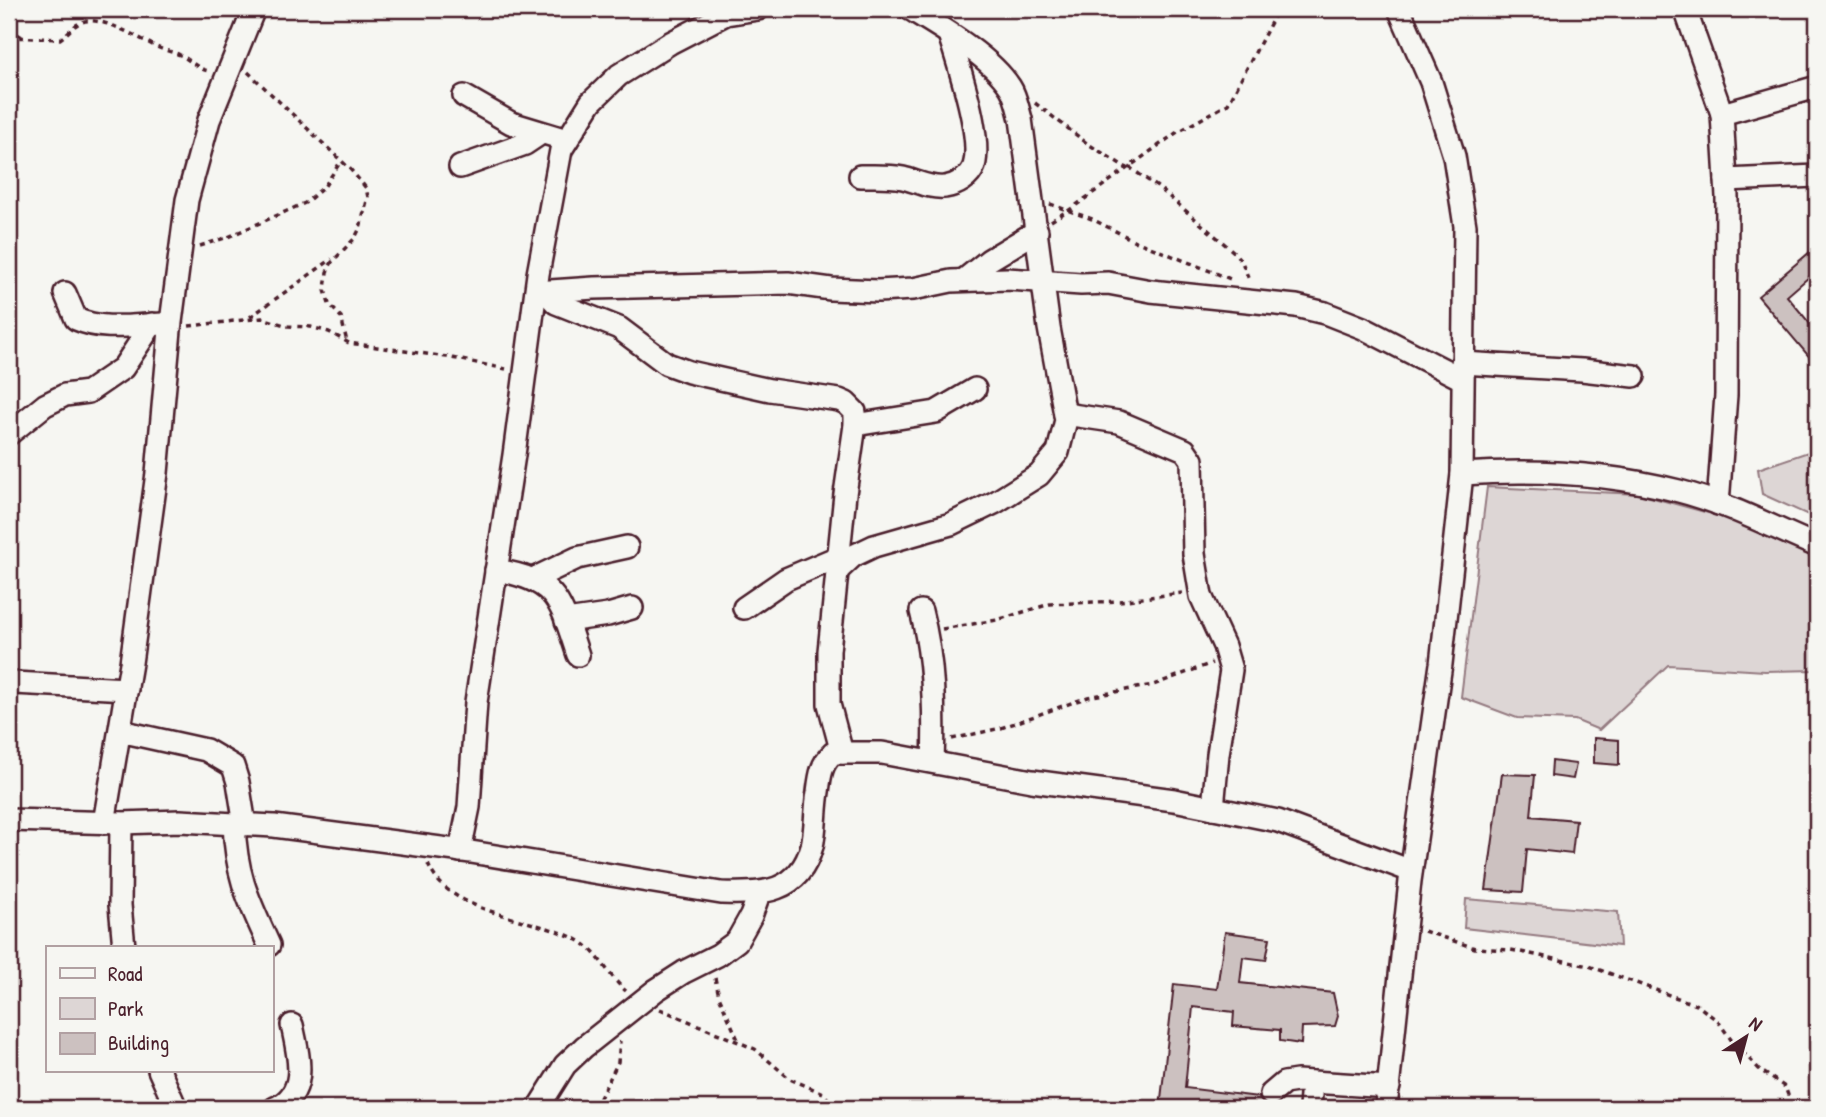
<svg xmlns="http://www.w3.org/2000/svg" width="1826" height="1117" viewBox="0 0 1826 1117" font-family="'Patrick Hand',sans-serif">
<rect width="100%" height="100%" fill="#f6f6f2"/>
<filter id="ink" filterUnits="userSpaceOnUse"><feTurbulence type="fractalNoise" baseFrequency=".0143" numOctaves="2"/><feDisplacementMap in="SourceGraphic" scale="14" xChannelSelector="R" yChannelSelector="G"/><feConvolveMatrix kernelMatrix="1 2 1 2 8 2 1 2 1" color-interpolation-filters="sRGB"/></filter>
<g filter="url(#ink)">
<g fill="#ddd6d5" stroke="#947a80" stroke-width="2">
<polygon points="1817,449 1817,519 1762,494 1758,469"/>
<polygon points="1487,487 1639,494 1763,528 1817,553 1817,670 1765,671 1668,665 1599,730 1575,720 1517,718 1461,697"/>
<polygon points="1466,899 1618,912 1620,946 1464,928"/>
</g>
<g fill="#ccc1c0" stroke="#4a1f2b" stroke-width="2">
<polygon points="1817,246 1817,270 1787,296 1817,332 1817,366 1758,296"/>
<polygon points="1594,738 1619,740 1619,765 1594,763"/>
<polygon points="1552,761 1576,764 1573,779 1551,776"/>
<polygon points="1502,774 1535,775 1531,816 1576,820 1572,854 1527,849 1523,892 1486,890"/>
<polygon points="1225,932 1270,938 1266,960 1243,957 1240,983 1333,993 1338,1016 1335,1026 1302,1027 1301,1044 1280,1041 1280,1030 1233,1026 1234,1012 1193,1007 1185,1088 1258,1097 1266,1106 1277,1105 1277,1108 1160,1108 1174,984 1217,989"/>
</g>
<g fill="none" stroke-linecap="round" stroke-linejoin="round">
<defs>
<g id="minor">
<polyline points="1685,9 1722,114 1727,197 1726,395 1718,504"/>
<polyline points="464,96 511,123 567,140"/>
<polyline points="1722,114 1817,87"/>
<polyline points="460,167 525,144 540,134"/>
<path d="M860,176C874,176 889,175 903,178C916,181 931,189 945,187C957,185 970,178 974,166C983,137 958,64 949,34"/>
<polyline points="1726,180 1817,176"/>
<polyline points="964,280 989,260 1037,231"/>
<polyline points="545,291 556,303 619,328 667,364 689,372 770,390 839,400 846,403 855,412 855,425 845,494 829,651 829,704 842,753"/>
<polyline points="536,292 594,288 788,283 831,289 878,291 913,289 951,281 1007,279 1081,284 1108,283 1151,291 1296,306 1325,313 1363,328 1462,379"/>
<path d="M65,293L76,319C103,331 133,325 162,324"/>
<polyline points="1462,363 1582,370 1634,376"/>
<polyline points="1065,414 1119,422 1185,450 1192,460 1194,554 1201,596 1224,646 1231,670 1218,754 1213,808"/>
<polyline points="855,425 936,412 975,389"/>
<polyline points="9,434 45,405 65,395 88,392 123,368 152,324"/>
<path d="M1462,474C1533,469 1609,473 1679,491C1726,503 1772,527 1817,546"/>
<path d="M496,570C558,580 560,601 578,655"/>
<path d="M837,571L853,556L874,546L951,524L996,502L1039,475L1058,452L1066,420L1049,328L1021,119C1018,109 1016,96 1010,87C990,56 941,28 910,9"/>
<polyline points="533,579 577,558 627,547"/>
<polyline points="744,608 786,579 838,557"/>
<path d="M921,611C934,660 935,712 933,762"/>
<polyline points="566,621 608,615 632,608"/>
<polyline points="14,683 127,689"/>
<polyline points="120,731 206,750 233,766 238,782 245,825"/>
<path d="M9,820L121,823L180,821L274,826L471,852L721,893C762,894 799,894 812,846C816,829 815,809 818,792C820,776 821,764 833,753H882L1032,781L1174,800L1278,821L1411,871"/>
<polyline points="104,823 131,663 157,473 170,330 187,200 209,120 254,9"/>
<polyline points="121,823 120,905 124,947"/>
<path d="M234,824C236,876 248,899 269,945"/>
<polyline points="460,851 469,807 476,702 514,455 538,274 561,150 591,102 619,75 670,43 726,14 758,9"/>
<polyline points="159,1070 176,1108"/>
<polyline points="1271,1094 1284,1083 1297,1081 1389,1087"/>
<path d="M275,1108C310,1093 298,1054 292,1025"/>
<polyline points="538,1108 565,1065 584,1047 656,990 684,972 718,955 737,941 751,916 759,894"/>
<polyline points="1310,1108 1312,1082"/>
<polyline points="1386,1108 1410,881 1441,664 1462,474 1465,226 1454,156 1431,82 1399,9"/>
</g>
</defs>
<use href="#minor" stroke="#4a1f2b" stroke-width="26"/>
<g stroke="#4a1f2b" stroke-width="3.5" stroke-dasharray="5 5" stroke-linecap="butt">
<polyline points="9,29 22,37"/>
<path d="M9,37L60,39C68,34 73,25 82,22C103,15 139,39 159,48C166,51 174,52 180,55C191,60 197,69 209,71"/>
<polyline points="248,72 350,169 366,188 368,197 360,228 355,238 332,262 327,272 325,290 329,304 341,317 347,342"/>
<polyline points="1035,103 1088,144 1127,168"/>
<polyline points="1129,167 1159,188 1234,252 1242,262 1250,282"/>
<polyline points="1050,204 1092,219 1135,241 1233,280"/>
<polyline points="1068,211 1176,133 1228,104 1278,9"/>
<polyline points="1051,221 1067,211"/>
<polyline points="200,246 228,237 305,203 324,187 341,161"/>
<polyline points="250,317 332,259"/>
<polyline points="189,326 262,318 288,326 311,327 329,332 349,343 447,357 506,369"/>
<polyline points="942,629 997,620 1050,604 1119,601 1182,593"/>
<polyline points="952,739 1001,728 1088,697 1153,685 1212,663"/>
<path d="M428,864C448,915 535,917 578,940C599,952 608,976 626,991"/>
<polyline points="1424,931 1475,948 1511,950 1589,966 1697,1005 1718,1021 1732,1041 1760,1070 1785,1087 1788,1095 1788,1108"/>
<polyline points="715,978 719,996 739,1042"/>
<polyline points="660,1009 755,1049 790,1079 823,1093 836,1108"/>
<polyline points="595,1108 618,1062 620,1041"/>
</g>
<use href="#minor" stroke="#f6f6f2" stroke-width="21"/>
</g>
</g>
<rect width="1826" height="1117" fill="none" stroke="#f6f6f2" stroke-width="35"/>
<rect x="18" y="18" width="1791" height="1082" fill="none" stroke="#4a1f2b" stroke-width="2.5" filter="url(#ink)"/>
<rect x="46" y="946" width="228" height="126" fill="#f6f6f2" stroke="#b1a0a2" stroke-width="2"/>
<rect x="60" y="968" width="35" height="10" fill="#f6f6f2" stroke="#b1a0a2" stroke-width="2"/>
<text x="108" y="981" font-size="21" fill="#4a1f2b">Road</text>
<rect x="60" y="998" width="35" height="21" fill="#ddd6d5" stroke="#b1a0a2" stroke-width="2"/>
<text x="108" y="1016" font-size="21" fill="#4a1f2b">Park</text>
<rect x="60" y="1033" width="35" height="21" fill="#ccc1c0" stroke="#b1a0a2" stroke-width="2"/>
<text x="108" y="1050" font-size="21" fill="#4a1f2b">Building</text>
<g transform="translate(1746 1037) rotate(36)" stroke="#f6f6f2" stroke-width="5" paint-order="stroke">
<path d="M0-5L12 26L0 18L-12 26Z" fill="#4a1f2b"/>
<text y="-10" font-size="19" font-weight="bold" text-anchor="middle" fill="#4a1f2b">N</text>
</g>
</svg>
